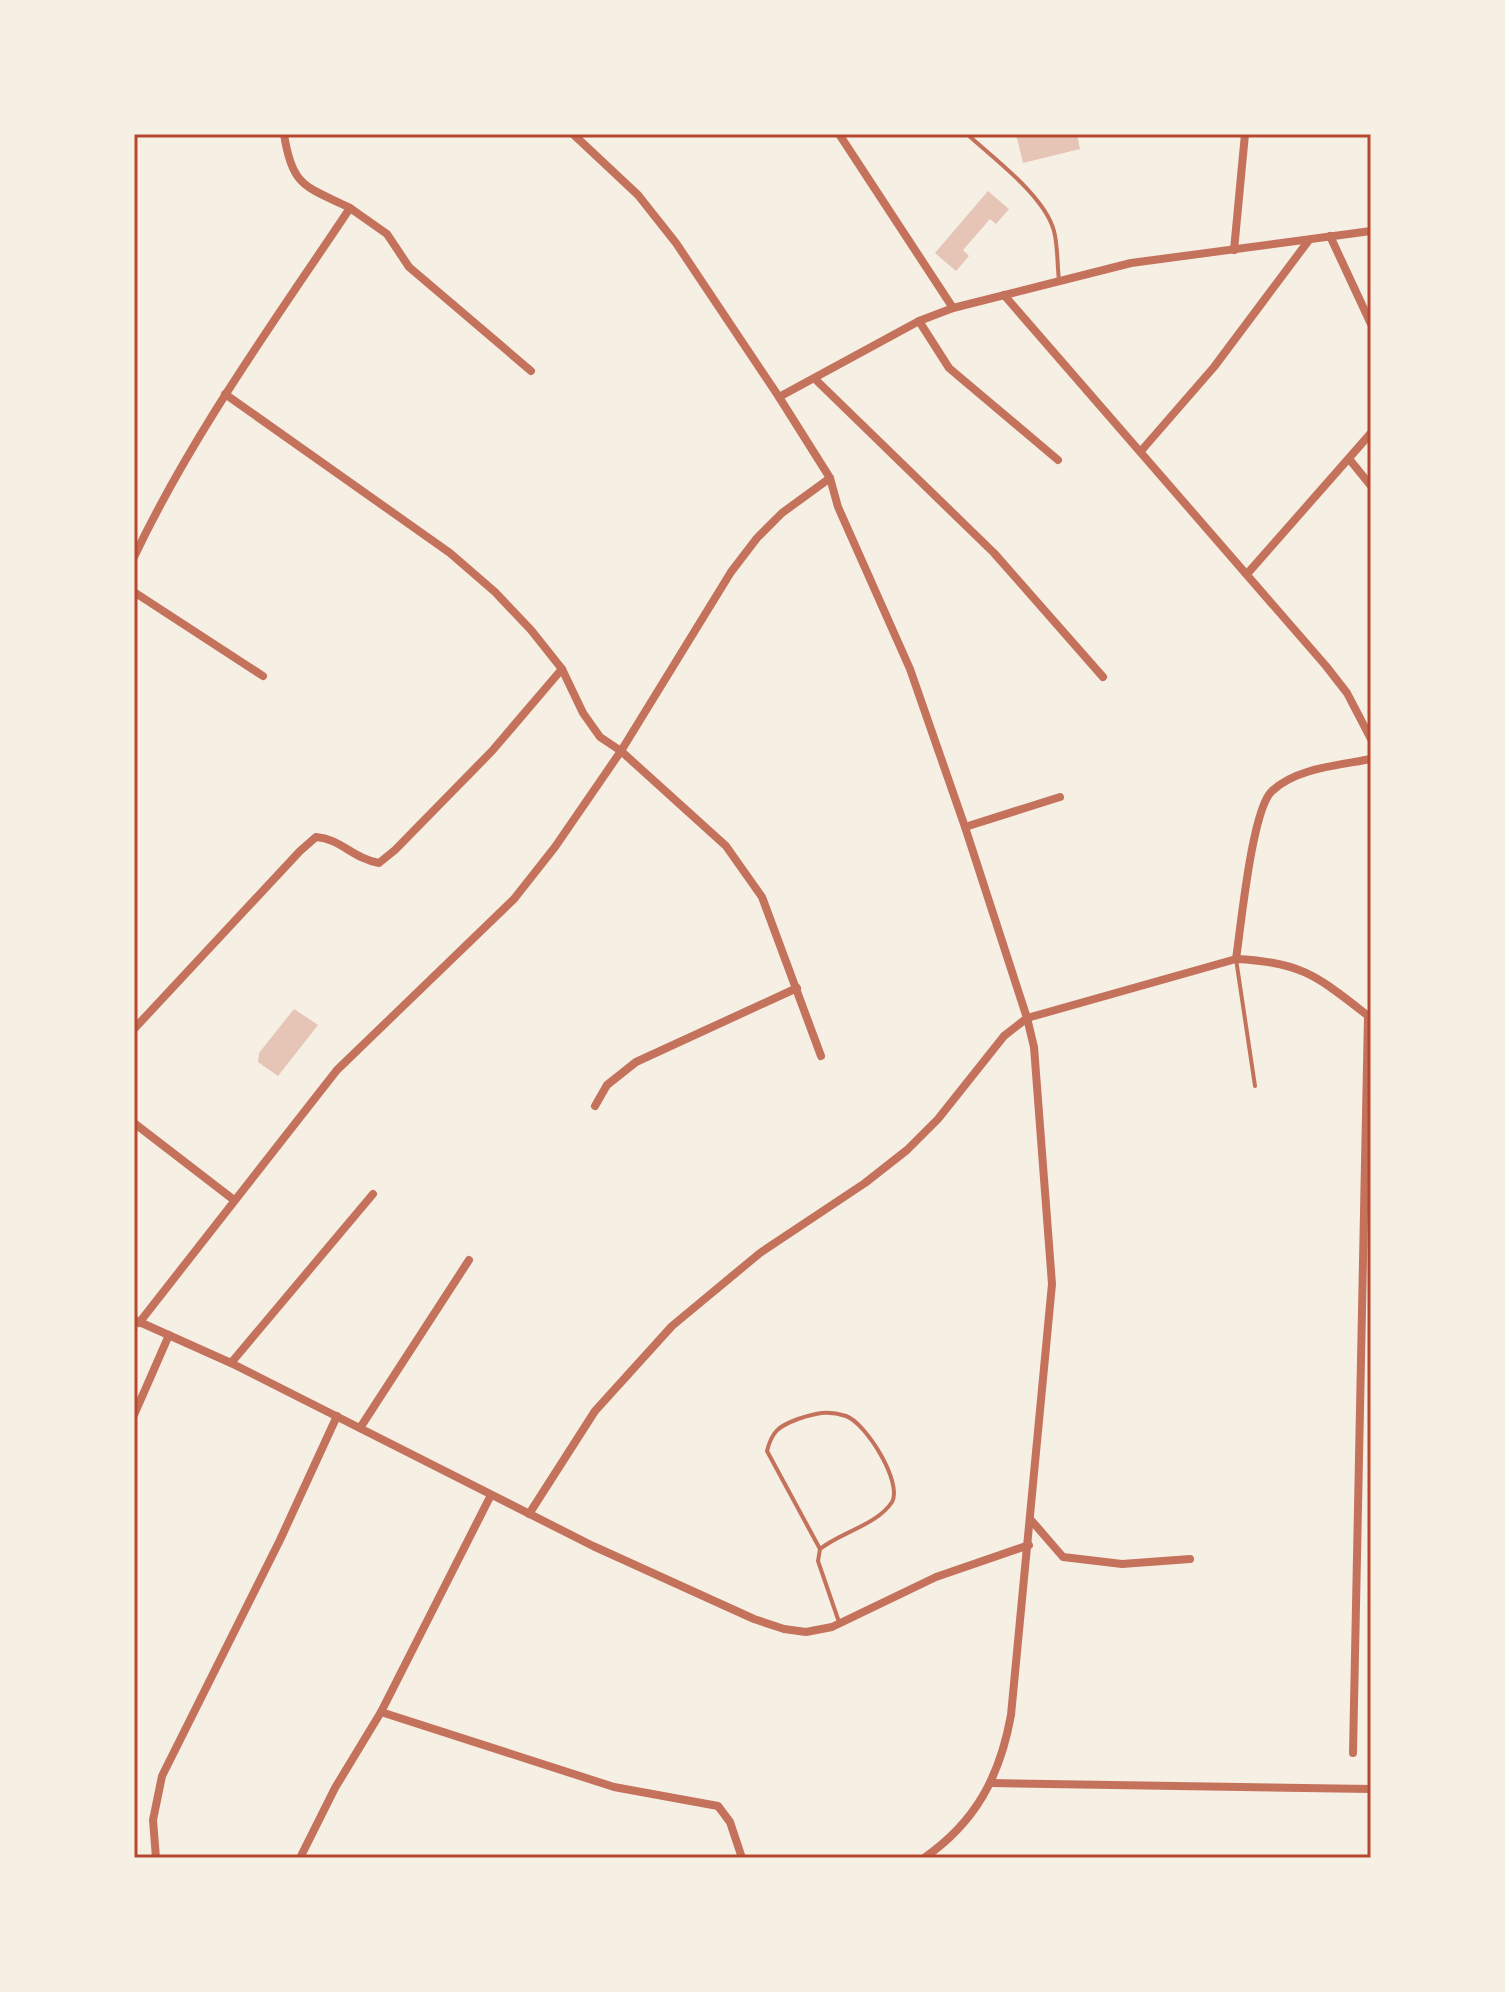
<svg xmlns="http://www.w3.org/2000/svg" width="1505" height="1992" viewBox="0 0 1505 1992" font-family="Inter,sans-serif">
<rect width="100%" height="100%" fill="#f6efe4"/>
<g fill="#e6c5b7">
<polygon points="1016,134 1028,134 1029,136 1077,134 1080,149 1023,163"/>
<polygon points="988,191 1009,209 996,224 990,219 963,250 969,256 956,271 935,253"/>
<polygon points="294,1009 318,1025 278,1076 258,1062 259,1053"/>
</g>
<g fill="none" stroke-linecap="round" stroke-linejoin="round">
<g stroke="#c5725c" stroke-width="4">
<path d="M967,134C993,158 1045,196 1054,231C1058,246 1057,264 1059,280"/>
<polyline points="1236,959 1255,1086"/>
<path d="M820,1549C841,1532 877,1525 892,1502C903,1483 866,1423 846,1416C827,1410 816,1413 798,1419C779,1426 772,1431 767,1451L820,1549L818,1561L839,1622"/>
</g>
<g stroke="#c5725c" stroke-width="8">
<path d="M573,134L638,195L676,243L779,397L830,478L838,507L910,669L965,827L1027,1018L1034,1047L1052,1284L1011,1715C1000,1776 976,1822 924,1858"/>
<polyline points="839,134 953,308"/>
<polyline points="350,208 387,234 409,267 531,371"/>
<polyline points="1330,236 1371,324"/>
<polyline points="1234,250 1245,134"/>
<polyline points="1004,295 1326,666 1347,693 1371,739"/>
<polyline points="919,321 949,368 1058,460"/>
<polyline points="815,379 994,553 1103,677"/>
<polyline points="225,394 450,553 495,592 531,630 562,669 583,713 600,737 621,751 726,846 762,897 821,1056"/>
<polyline points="779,397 919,321 953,308 1131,263 1371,231"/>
<polyline points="1141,451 1214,367 1309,240"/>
<polyline points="1350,460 1371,486"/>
<path d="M134,557C193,433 274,322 350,208C305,186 292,187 284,134"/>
<polyline points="1247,574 1371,433"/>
<polyline points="134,592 263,676"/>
<polyline points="965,827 1060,797"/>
<path d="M1236,959C1241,926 1252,809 1272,791C1296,768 1340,765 1371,759"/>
<path d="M134,1029L300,851L316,837C341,839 352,858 379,863L395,850L492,751L562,669"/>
<polyline points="595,1106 607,1085 636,1062 797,988"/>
<polyline points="134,1123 234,1200"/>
<polyline points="135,1320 231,1363 593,1546 754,1619 784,1629 806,1632 832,1627 936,1577 1029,1545"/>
<polyline points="139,1323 337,1070 514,899 555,847 621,751 731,572 757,538 782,513 830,478"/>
<polyline points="231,1363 373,1194"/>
<polyline points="134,1415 169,1335"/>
<polyline points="360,1428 469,1260"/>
<path d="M529,1514L595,1411L672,1326L760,1253L865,1183L907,1150L938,1119L1004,1036L1027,1018L1236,959C1304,962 1319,978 1371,1018"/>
<polyline points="1031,1520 1063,1557 1122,1564 1190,1559"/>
<polyline points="381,1712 614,1787 718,1806 730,1822 742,1858"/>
<polyline points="1353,1753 1368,1016"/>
<polyline points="991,1783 1371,1789"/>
<polyline points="156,1858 153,1820 162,1776 280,1540 337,1416"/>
<polyline points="300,1858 335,1788 381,1712 491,1495"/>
</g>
</g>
<rect width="1505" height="1992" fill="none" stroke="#f6efe4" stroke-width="272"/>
<rect x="136" y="136" width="1233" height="1720" fill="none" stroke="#b5482f" stroke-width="3"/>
</svg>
